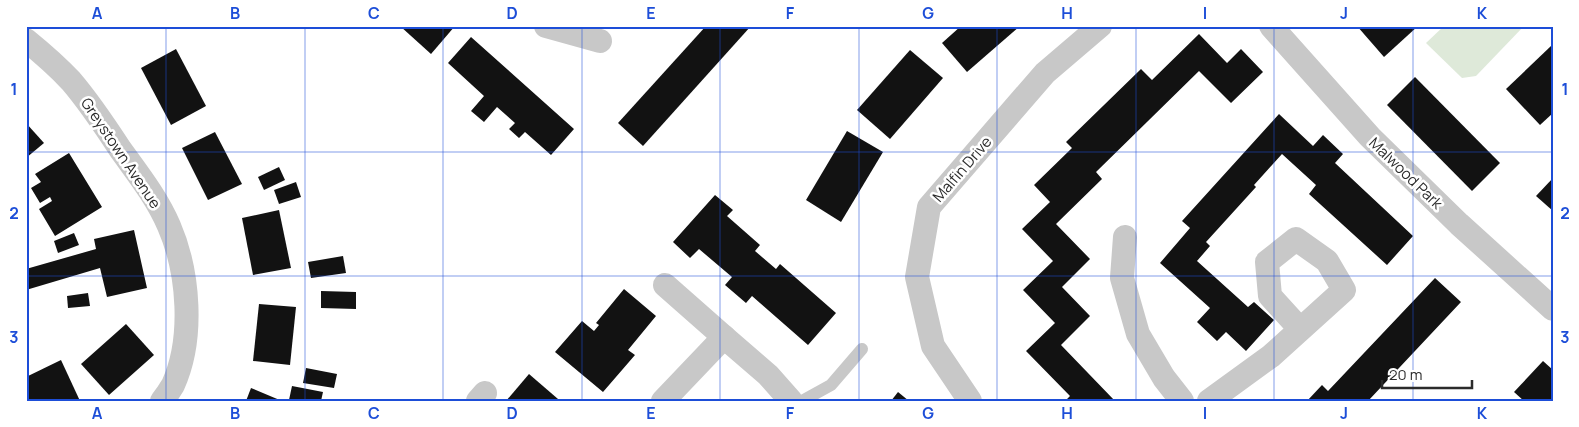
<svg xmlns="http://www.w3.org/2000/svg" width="1579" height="427" viewBox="0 0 1579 427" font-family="Manrope,sans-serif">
<rect width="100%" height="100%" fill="#fff"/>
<polygon fill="#dee9d9" points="1444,26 1524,26 1476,76 1462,78 1426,43"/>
<g fill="#121212">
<polygon points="400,26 455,26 431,54"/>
<polygon points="706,26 751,26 643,146 618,123"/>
<polygon points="961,26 1020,26 967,72 942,43"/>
<polygon points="1357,26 1418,26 1384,57"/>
<polygon points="1199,34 1227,63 1241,49 1263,72 1231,103 1199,71 1096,172 1102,179 1056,224 1090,259 1062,287 1090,316 1061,345 1115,401 1065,401 1070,396 1026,351 1055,323 1023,290 1053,261 1022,229 1050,202 1034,185 1072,148 1066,142 1141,69 1152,80"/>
<polygon points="471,37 574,129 551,155 525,132 519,138 509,129 515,123 497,107 484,122 471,111 484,96 448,63"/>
<polygon points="1551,46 1553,47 1553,113 1540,125 1506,89"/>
<polygon points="176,49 206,106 171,125 141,68"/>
<polygon points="910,50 943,78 890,139 857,110"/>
<polygon points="1415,77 1500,163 1472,191 1387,105"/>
<polygon points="1279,114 1313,146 1323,135 1343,154 1335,163 1413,236 1387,265 1309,194 1316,185 1282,154 1254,185 1256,187 1206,242 1210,246 1197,261 1248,307 1254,302 1274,320 1246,351 1226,332 1217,341 1197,322 1210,308 1160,263 1190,228 1182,221"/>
<polygon points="26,123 44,143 26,158"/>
<polygon points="847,131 883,152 841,222 806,200"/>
<polygon points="215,132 242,184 208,200 182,148"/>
<polygon points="69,153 102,207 55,236 39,209 52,201 50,197 40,203 31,188 41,182 35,174"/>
<polygon points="279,167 285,180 264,190 258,177"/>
<polygon points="1553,178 1553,211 1536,196"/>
<polygon points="296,182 301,197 279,204 274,190"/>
<polygon points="715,195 733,210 727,216 760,245 755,251 776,269 780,264 836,313 808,345 752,296 746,303 725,285 732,277 699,249 690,258 673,242"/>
<polygon points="279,210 291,268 253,275 242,218"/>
<polygon points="134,230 147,288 107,297 100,268 26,290 26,269 96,249 94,239"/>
<polygon points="74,233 79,245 58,253 54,241"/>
<polygon points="343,256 346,273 311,278 308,262"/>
<polygon points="1435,278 1461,302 1368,401 1307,401 1322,385 1328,391"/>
<polygon points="624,289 656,316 628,350 635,355 603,392 555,352 582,321 594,331 599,325 596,323"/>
<polygon points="321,291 356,292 356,309 321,308"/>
<polygon points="88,293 90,306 68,308 67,296"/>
<polygon points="259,304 296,307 290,365 253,361"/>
<polygon points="126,324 154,355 109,395 81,364"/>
<polygon points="61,360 80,401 26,401 26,377"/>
<polygon points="1543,361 1553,370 1553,401 1524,401 1514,392"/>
<polygon points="306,368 337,374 334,388 303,383"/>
<polygon points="529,374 558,399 560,401 506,401"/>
<polygon points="292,386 323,392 321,401 289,400"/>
<polygon points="251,388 282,401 246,401"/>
<polygon points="898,392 909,401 891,401"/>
</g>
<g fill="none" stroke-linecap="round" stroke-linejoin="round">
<polyline stroke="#c8c8c8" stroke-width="12" points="802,401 831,385 862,349"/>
<g stroke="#c8c8c8" stroke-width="24">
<polyline points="546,26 600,41"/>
<polyline points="1271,26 1370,137 1459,224 1553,309"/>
<path d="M26,40C42,53 57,66 71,81C89,102 105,126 120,149C138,174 157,198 169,226C189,272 194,339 173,385C170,390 166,396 162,401"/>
<polyline points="1125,237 1122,278 1138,334 1164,378 1182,401"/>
<polyline points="665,285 724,337 768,375 791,401"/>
<polyline points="478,401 485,393"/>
<polyline points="663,401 724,337"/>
<polyline points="970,401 933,346 917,277 929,207 1045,73 1100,26"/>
<polyline points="1209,401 1271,356 1344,290 1327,261 1296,239 1267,262 1270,296 1300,329"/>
</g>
</g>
<path fill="none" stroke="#1d4ed8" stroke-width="1" stroke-opacity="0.55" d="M166,26V401M305,26V401M443,26V401M582,26V401M720,26V401M859,26V401M997,26V401M1136,26V401M1274,26V401M1413,26V401M26,152H1553M26,276H1553"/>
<g text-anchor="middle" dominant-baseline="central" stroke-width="5" stroke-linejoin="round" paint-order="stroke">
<g font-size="15" fill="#2b2b2b" stroke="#fff">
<text transform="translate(121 153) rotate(56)">Greystown Avenue</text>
<text transform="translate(962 169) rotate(-49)">Malfin Drive</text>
<text transform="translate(1406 173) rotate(44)">Malwood Park</text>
</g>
</g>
<rect width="1579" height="427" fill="none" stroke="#ffffff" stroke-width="55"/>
<path d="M1382 380v8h90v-8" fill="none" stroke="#2b2b2b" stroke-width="2.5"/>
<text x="1389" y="380" font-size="15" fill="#2b2b2b" stroke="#ffffff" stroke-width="4" paint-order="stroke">20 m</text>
<rect x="28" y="28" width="1524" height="372" fill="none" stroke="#1d4ed8" stroke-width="2"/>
<g font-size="16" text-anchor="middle" font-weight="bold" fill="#1d4ed8">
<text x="97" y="19">A</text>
<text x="235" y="19">B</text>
<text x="374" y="19">C</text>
<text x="512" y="19">D</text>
<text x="651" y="19">E</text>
<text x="790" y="19">F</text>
<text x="928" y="19">G</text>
<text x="1067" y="19">H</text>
<text x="1205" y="19">I</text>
<text x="1344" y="19">J</text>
<text x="1482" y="19">K</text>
<text x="14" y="95">1</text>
<text x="1565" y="95">1</text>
<text x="14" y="219">2</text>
<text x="1565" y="219">2</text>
<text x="14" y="343">3</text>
<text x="1565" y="343">3</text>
<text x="97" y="419">A</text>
<text x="235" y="419">B</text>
<text x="374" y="419">C</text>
<text x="512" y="419">D</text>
<text x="651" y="419">E</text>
<text x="790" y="419">F</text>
<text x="928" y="419">G</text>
<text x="1067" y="419">H</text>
<text x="1205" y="419">I</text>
<text x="1344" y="419">J</text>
<text x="1482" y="419">K</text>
</g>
</svg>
